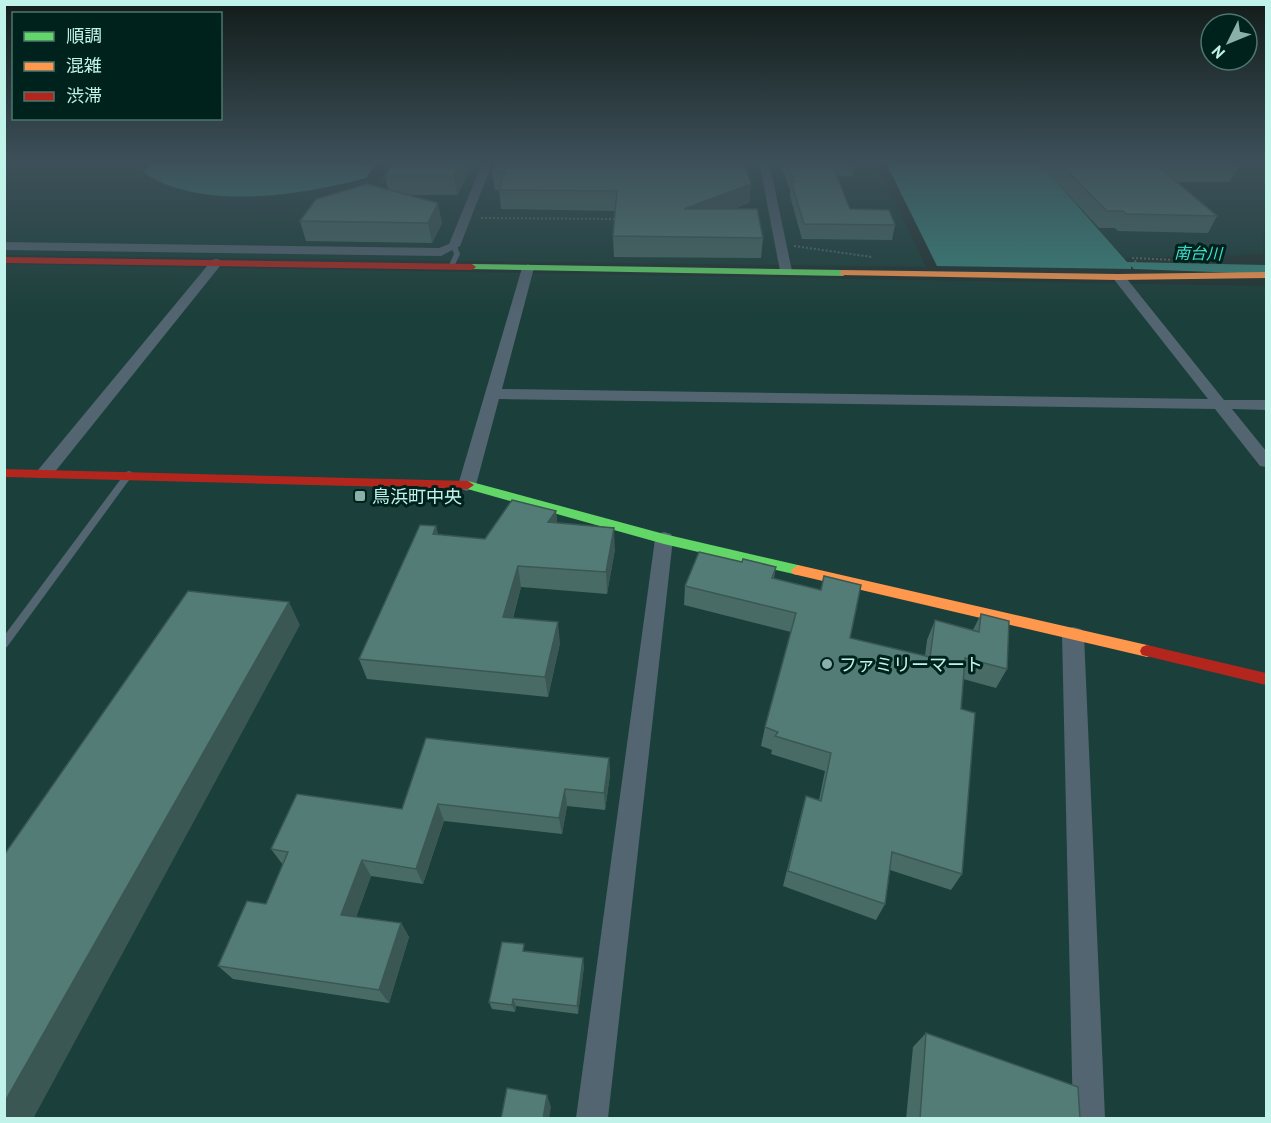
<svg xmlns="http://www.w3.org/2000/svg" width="1271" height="1123" viewBox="0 0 1271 1123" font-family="'PT Sans','Noto Sans JP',sans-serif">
<rect width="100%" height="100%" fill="#213330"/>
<g fill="#1b3f3a">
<polygon points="5,161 158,161 254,195 316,190 379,179 390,161 875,161 926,267 5,255"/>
<polygon points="1038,161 1266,161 1263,254 1123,258"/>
<polygon points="4,264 1266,286 1266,1118 5,1118"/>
</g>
<g fill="#3a857b">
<path d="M157,161H363L360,165H375L366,178C303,195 200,212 143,172Z"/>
<polygon points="885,161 1038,161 1127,262 1266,265 1266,274 1134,269 1131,266 1131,269 937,266"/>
</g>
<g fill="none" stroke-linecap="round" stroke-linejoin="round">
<g stroke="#56676c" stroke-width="2" stroke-dasharray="2 2" stroke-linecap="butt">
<polyline points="481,218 617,219"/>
<polyline points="794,246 872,257"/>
<polyline points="1193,259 1218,259"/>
<polyline points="1136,262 1133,258 1195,261"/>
</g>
<g fill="#526571" fill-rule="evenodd">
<polygon points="454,244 457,246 460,254 454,267 451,269 448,267 454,254 451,246"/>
<polygon points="129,471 132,472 133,474 132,476 7,647 4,648 4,636 126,472"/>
</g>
<g fill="#526571" fill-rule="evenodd">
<polygon points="483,161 493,161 460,246 441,256 4,250 4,242 439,248 449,244"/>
<polygon points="759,161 769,161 792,271 790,274 782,274 780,271"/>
<polygon points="216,259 220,260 220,266 50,478 38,478 35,474 38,470 212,260"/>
<polygon points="528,264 534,268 502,389 1208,399 1112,277 1113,274 1123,274 1224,400 1266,400 1266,410 1232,409 1266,451 1266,467 1260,466 1215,409 499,399 476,485 467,491 461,489 458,485 522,268"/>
<polygon points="664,532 671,534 673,539 608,1118 576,1118 655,539 657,534"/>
<polygon points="1073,627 1081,629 1084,635 1105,1118 1073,1118 1062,635 1065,629"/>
</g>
<g fill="#63d668" fill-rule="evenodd">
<polygon points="472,264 843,270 847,273 843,276 469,269 468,267"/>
<polygon points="468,481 664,534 798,565 805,570 798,575 664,544 464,488 462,485"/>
</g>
<g fill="#ff974d" fill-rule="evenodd">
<polygon points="843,270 1118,274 1266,272 1266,278 1118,280 840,275 840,271"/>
<polygon points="798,565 1147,645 1152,647 1154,651 1152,655 1147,657 793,574 791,570"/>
</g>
<g fill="#b3261e" fill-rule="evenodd">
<polygon points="4,257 472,264 476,267 472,270 4,263"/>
<polygon points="4,469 468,481 474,485 468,489 4,477"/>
<polygon points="1147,645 1266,673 1266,685 1142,655 1140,651 1142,647"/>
</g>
</g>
<g fill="#486b65">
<polygon points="394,161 474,161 457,195 408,195 442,223 432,243 306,241 300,221 388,189 385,176"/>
<polygon points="781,161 854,161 855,162 852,176 837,176 850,209 895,225 892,240 802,239 790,196 790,190 780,164"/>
<polygon points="1042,161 1231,161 1239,166 1230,182 1177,182 1217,216 1208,233 1118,231 1115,228 1099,228 1041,165"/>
<polygon points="492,171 751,184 749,203 733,209 763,238 761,258 614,257 613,236 615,211 501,209 499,190 495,190"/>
<polygon points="556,511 557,523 615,549 607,594 521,587 513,618 560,643 548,697 367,679 359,659 436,526 438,535 485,539"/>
<polygon points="742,562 776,567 774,578 850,638 925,656 927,640 935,620 973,630 981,614 1007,669 996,688 963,679 961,709 962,874 951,890 890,870 885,904 876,920 783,886 801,814 806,796 819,800 825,771 771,754 772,750 761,746 765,727 791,632 684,605 685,586"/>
<polygon points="609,758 610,775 605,810 567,806 562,834 444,821 423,884 371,876 356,917 401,923 409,937 389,1003 233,979 218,966 266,904 283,865 271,849 402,809"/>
<polygon points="526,951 584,966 578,1014 516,1006 515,1012 492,1009 489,1002"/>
<polygon points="926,1033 1080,1119 906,1119 913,1047"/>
</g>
<g fill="#3b5753">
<polygon points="462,161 474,161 457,195 454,176"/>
<polygon points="751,184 749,203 684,228 684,209"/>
<polygon points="438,203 442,223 432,243 428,223"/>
<polygon points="556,511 558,533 548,522"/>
<polygon points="436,526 441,547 433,534"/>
<polygon points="614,528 615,549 607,594 606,572"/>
<polygon points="518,566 521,587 507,638 503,617"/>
<polygon points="289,602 300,625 33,1119 4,1119 4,1103"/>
<polygon points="558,622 560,643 548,697 545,677"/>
<polygon points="609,758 610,775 605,810 604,793"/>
<polygon points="565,789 567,806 562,834 559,818"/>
<polygon points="438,804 444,821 423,884 416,869"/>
<polygon points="362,860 371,876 352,929 341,915"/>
<polygon points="401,923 409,937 389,1003 379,990"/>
<polygon points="583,958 584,966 578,1014 577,1006"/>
<polygon points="513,999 516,1006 515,1012 512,1005"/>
<polygon points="547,1095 551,1107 549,1119 543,1119"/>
</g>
<g fill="#547c76" stroke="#3b5753" stroke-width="1.5">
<polygon points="394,161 462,161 454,176 385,176"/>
<polygon points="496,161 744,161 751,184 684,209 757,209 763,238 613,236 617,191 499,190 505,172 492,171"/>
<polygon points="786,161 854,161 855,162 831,162 850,209 889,210 895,225 804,224 791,182 795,182"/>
<polygon points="1057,161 1231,161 1239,166 1158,166 1217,216 1126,214 1123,211 1107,211"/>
<polygon points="367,184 438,203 428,223 300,221 316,199"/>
<polygon points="512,500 556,511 548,522 614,528 606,572 518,566 503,617 558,622 545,677 359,659 420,525 436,526 433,534 485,539"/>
<polygon points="699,552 742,562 743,559 776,567 772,578 821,590 824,576 861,585 850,638 930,657 935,620 979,632 981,614 1009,621 1007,669 965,658 961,709 975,713 962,874 892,852 885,904 788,871 806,796 821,801 831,753 775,736 778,732 765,727 796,613 685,586"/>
<polygon points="188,591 289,602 4,1103 4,855"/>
<polygon points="426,738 609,758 604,793 565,789 559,818 438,804 416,869 362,860 341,915 401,923 379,990 218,966 247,901 266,904 288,852 271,849 297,794 402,809"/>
<polygon points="502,942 524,944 523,951 583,958 577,1006 513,999 512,1005 489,1002"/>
<polygon points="926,1033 1078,1087 1080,1119 920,1119"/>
<polygon points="507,1088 547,1095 543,1119 501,1119"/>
</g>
<linearGradient id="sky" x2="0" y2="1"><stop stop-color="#121c1a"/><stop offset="0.51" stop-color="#3d5059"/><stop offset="1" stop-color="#3d5059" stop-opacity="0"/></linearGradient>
<rect width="1271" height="318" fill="url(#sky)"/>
<g fill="#8ab0a9" stroke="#00221d" stroke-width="2">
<rect x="354" y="490" width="12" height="12" rx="3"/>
<circle cx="827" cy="664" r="6"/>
</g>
<g text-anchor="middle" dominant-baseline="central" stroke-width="6" stroke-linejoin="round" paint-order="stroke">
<g font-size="16" font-style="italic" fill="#42e0cd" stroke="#00221d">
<text transform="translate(1198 253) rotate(1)">南台川</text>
</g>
<g font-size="18" fill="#c2f3ea" stroke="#00221d" text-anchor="start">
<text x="372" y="496">鳥浜町中央</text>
<text x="839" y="664">ファミリーマート</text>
</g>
</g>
<rect width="1271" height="1123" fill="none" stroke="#c2f3ea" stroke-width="12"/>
<rect x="12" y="12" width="210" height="108" fill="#00221d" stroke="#4e766f" stroke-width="1.5"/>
<rect x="24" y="32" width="30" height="9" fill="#63d668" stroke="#4e766f" stroke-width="1.5"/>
<text x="66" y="42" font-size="18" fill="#c2f3ea">順調</text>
<rect x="24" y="62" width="30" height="9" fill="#ff974d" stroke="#4e766f" stroke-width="1.5"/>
<text x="66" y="72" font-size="18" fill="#c2f3ea">混雑</text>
<rect x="24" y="92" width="30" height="9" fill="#b3261e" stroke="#4e766f" stroke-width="1.5"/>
<text x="66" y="102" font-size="18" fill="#c2f3ea">渋滞</text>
<g transform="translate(1229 42) rotate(227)"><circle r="28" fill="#00221d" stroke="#4e766f" stroke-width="1.5"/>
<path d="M0-4.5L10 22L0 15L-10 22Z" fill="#8ab0a9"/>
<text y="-9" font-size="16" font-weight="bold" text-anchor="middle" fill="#c2f3ea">N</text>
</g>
</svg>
